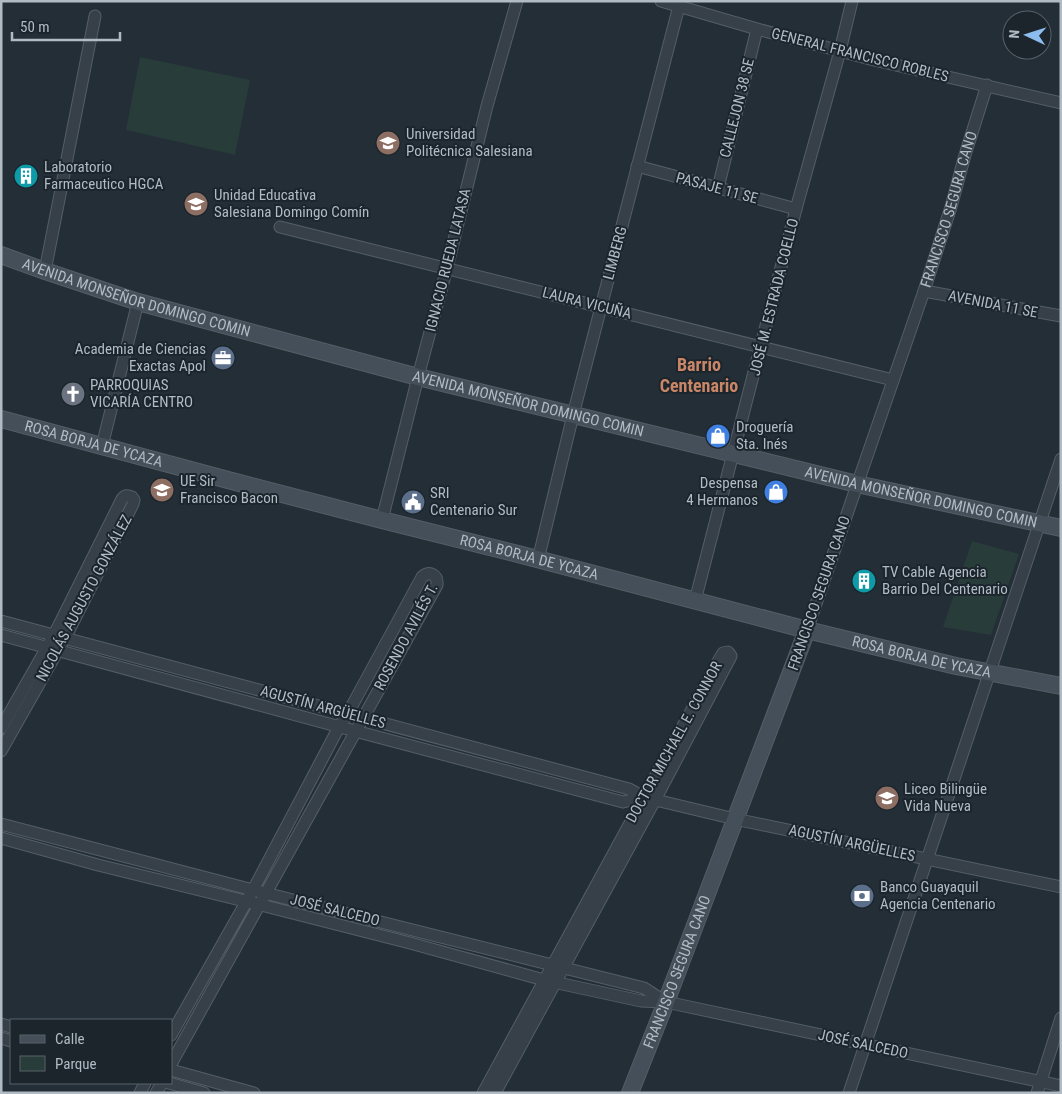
<svg xmlns="http://www.w3.org/2000/svg" width="1062" height="1094" viewBox="0 0 1062 1094" font-family="'Roboto Condensed',sans-serif">
<rect width="100%" height="100%" fill="#232e37"/>
<g fill="#283c3a">
<polygon points="140,57 250,80 235,155 126,130"/>
<polygon points="972,541 1019,554 991,635 943,627"/>
</g>
<g fill="none" stroke-linecap="round" stroke-linejoin="round">
<defs>
<g id="street">
<polyline points="661,1 757,29 874,60 1061,103"/>
<polyline points="637,166 796,209"/>
<polyline points="718,188 757,29"/>
<polyline points="280,227 893,380"/>
<polyline points="45,271 95,16"/>
<polyline points="924,291 1061,316"/>
<polyline points="102,446 138,302"/>
<polyline points="382,520 418,377 447,268 487,106 517,1"/>
<polyline points="538,560 573,415 679,6"/>
<polyline points="695,601 796,209 840,51 852,1"/>
<polyline points="1,621 629,789 643,797 735,819 1061,887"/>
<path id="s1" d="M807,630L924,291L951,207L965,155L987,85"/>
<polyline points="1,635 355,731 623,802 643,797"/>
<path d="M1,728L54,635L122,499C125,495 127,495 132,497L134,500L133,504L65,638L1,751"/>
<polyline points="1,824 253,890 644,988 664,1001"/>
<polyline points="1,838 98,865 261,905 410,943 544,980 641,1001 666,1002 1061,1086"/>
<polyline points="1,1024 11,1027"/>
<path d="M171,1035L253,890L339,727L348,713L422,577C430,570 438,575 437,585C347,744 261,905 171,1064"/>
<polyline points="1,1038 11,1041"/>
<polyline points="171,1070 254,1093"/>
<polyline points="169,1083 204,1093"/>
<polyline points="140,1093 145,1083"/>
<polyline points="156,1093 162,1083"/>
<polyline points="483,1093 720,658 723,653 728,652 731,656 729,660 655,800 495,1093"/>
<polyline points="849,1093 1061,459"/>
<polyline points="1037,1093 1061,1018"/>
</g>
<g id="secondary">
<path id="s2" d="M1,255L45,271L138,302L418,377L857,484L1061,528"/>
<path id="s3" d="M1,419L228,480L382,520L518,554L807,630L956,666L1061,686"/>
<path id="s4" d="M630,1093L666,1002L807,630"/>
</g>
</defs>
<use href="#street" stroke="#545e66" stroke-width="13"/>
<use href="#secondary" stroke="#545e66" stroke-width="18"/>
<use href="#street" stroke="#374048" stroke-width="11"/>
<use href="#secondary" stroke="#454f5a" stroke-width="16"/>
</g>
<defs>
<symbol id="university-disc" viewBox="-11 -11 22 22"><circle r="9.5" fill="#8d6e63" stroke="#1c252c"/><path d="M0-5L7-2L0 1L-7-2ZM-4 1L0 2.5L4 1V4Q0 6-4 4Z" fill="#fff"/></symbol>
<symbol id="building-disc" viewBox="-11 -11 22 22"><circle r="9.5" fill="#0f9aa8" stroke="#1c252c"/><path d="M-4-6H4V6H1V3H-1V6H-4ZM-2.5-4.3h1.7v1.8h-1.7ZM.8-4.3h1.7v1.8H.8ZM-2.5-1h1.7V.8h-1.7ZM.8-1h1.7V.8H.8Z" fill="#fff"/></symbol>
<symbol id="school-disc" viewBox="-11 -11 22 22"><circle r="9.5" fill="#8d6e63" stroke="#1c252c"/><path d="M0-5L7-2L0 1L-7-2ZM-4 1L0 2.5L4 1V4Q0 6-4 4Z" fill="#fff"/></symbol>
<symbol id="office-disc" viewBox="-11 -11 22 22"><circle r="9.5" fill="#5c6f8a" stroke="#1c252c"/><path d="M-6-3h4V-5.5h4V-3h4V5H-6ZM-1-4.5V-3h2v-1.5ZM-6 0V1H6V0Z" fill="#fff"/></symbol>
<symbol id="church-disc" viewBox="-11 -11 22 22"><circle r="9.5" fill="#6b7280" stroke="#1c252c"/><path d="M-1.2-6h2.4v3.5h3.3v2.4h-3.3V6h-2.4V-.1h-3.3v-2.4h3.3Z" fill="#fff"/></symbol>
<symbol id="shop-disc" viewBox="-11 -11 22 22"><circle r="9.5" fill="#3f7fe0" stroke="#1c252c"/><path d="M-5-2.5h2.3a2.7 3.5 0 0 1 5.4 0H5L5.5 6h-11ZM-1.5-2.5h3a1.5 2.3 0 0 0-3 0Z" fill="#fff"/></symbol>
<symbol id="civic-disc" viewBox="-11 -11 22 22"><circle r="9.5" fill="#5c6f8a" stroke="#1c252c"/><path d="M-.6-6.5H3V-4.5H.6V-3L4-1V1h2V6H-6V1h2V-1L-.6-3ZM-1.2 2.5V6h2.4V2.5Z" fill="#fff"/></symbol>
<symbol id="bank-disc" viewBox="-11 -11 22 22"><circle r="9.5" fill="#5c6f8a" stroke="#1c252c"/><path d="M-6-4H6V4H-6ZM0-2.3a2.3 2.3 0 1 0 0 4.6a2.3 2.3 0 1 0 0-4.6Z" fill="#fff"/></symbol>
</defs>
<g fill-rule="evenodd">
<use href="#university-disc" x="374" y="129" width="28" height="28"/>
<use href="#building-disc" x="12" y="162" width="28" height="28"/>
<use href="#school-disc" x="182" y="190" width="28" height="28"/>
<use href="#office-disc" x="209" y="344" width="28" height="28"/>
<use href="#church-disc" x="59" y="380" width="28" height="28"/>
<use href="#shop-disc" x="704" y="422" width="28" height="28"/>
<use href="#school-disc" x="148" y="476" width="28" height="28"/>
<use href="#shop-disc" x="762" y="478" width="28" height="28"/>
<use href="#civic-disc" x="399" y="488" width="28" height="28"/>
<use href="#building-disc" x="850" y="567" width="28" height="28"/>
<use href="#school-disc" x="873" y="784" width="28" height="28"/>
<use href="#bank-disc" x="848" y="882" width="28" height="28"/>
</g>
<g text-anchor="middle" dominant-baseline="central" stroke-width="4" stroke-linejoin="round" paint-order="stroke">
<g font-size="15" fill="#b1bbc4" stroke="#1c252c">
<text transform="translate(860 55) rotate(14)">GENERAL FRANCISCO ROBLES</text>
<text transform="translate(737 108) rotate(-76)">CALLEJON 38 SE</text>
<text transform="translate(717 188) rotate(15)">PASAJE 11 SE</text>
<text stroke="none"><textPath href="#s1" startOffset="444">FRANCISCO SEGURA CANO</textPath></text>
<text transform="translate(615 253) rotate(-75)">LIMBERG</text>
<text transform="translate(448 260) rotate(-76)">IGNACIO RUEDA LATASA</text>
<text stroke="none"><textPath href="#s2" startOffset="142">AVENIDA MONSEÑOR DOMINGO COMIN</textPath></text>
<text transform="translate(774 297) rotate(-76)">JOSÉ M. ESTRADA COELLO</text>
<text transform="translate(587 303) rotate(14)">LAURA VICUÑA</text>
<text transform="translate(993 304) rotate(11)">AVENIDA 11 SE</text>
<text stroke="none"><textPath href="#s2" startOffset="548">AVENIDA MONSEÑOR DOMINGO COMIN</textPath></text>
<text stroke="none"><textPath href="#s3" startOffset="96">ROSA BORJA DE YCAZA</textPath></text>
<text stroke="none"><textPath href="#s2" startOffset="952">AVENIDA MONSEÑOR DOMINGO COMIN</textPath></text>
<text stroke="none"><textPath href="#s3" startOffset="546">ROSA BORJA DE YCAZA</textPath></text>
<text transform="translate(819 593) rotate(-71)">FRANCISCO SEGURA CANO</text>
<text transform="translate(84 598) rotate(-62)">NICOLÁS AUGUSTO GONZÁLEZ</text>
<text transform="translate(406 637) rotate(-62)">ROSENDO AVILÉS T.</text>
<text stroke="none"><textPath href="#s3" startOffset="951">ROSA BORJA DE YCAZA</textPath></text>
<text transform="translate(323 707) rotate(15)">AGUSTÍN ARGÜELLES</text>
<text transform="translate(674 742) rotate(-61)">DOCTOR MICHAEL E. CONNOR</text>
<text transform="translate(852 843) rotate(12)">AGUSTÍN ARGÜELLES</text>
<text transform="translate(335 910) rotate(14)">JOSÉ SALCEDO</text>
<text stroke="none"><textPath href="#s4" startOffset="130">FRANCISCO SEGURA CANO</textPath></text>
<text transform="translate(863 1044) rotate(12)">JOSÉ SALCEDO</text>
</g>
<g font-size="15" fill="#b1bbc4" stroke="#1c252c" text-anchor="start">
<text x="406" y="134">Universidad<tspan x="406" dy="17">Politécnica Salesiana</tspan></text>
<text x="44" y="167">Laboratorio<tspan x="44" dy="17">Farmaceutico HGCA</tspan></text>
<text x="214" y="195">Unidad Educativa<tspan x="214" dy="17">Salesiana Domingo Comín</tspan></text>
<text x="206" y="349" text-anchor="end">Academia de Ciencias<tspan x="206" dy="17">Exactas Apol</tspan></text>
<text x="90" y="385">PARROQUIAS<tspan x="90" dy="17">VICARÍA CENTRO</tspan></text>
<text x="736" y="427">Droguería<tspan x="736" dy="17">Sta. Inés</tspan></text>
<text x="180" y="481">UE Sir<tspan x="180" dy="17">Francisco Bacon</tspan></text>
<text x="758" y="483" text-anchor="end">Despensa<tspan x="758" dy="17">4 Hermanos</tspan></text>
<text x="430" y="493">SRI<tspan x="430" dy="17">Centenario Sur</tspan></text>
<text x="882" y="572">TV Cable Agencia<tspan x="882" dy="17">Barrio Del Centenario</tspan></text>
<text x="904" y="789">Liceo Bilingüe<tspan x="904" dy="17">Vida Nueva</tspan></text>
<text x="880" y="887">Banco Guayaquil<tspan x="880" dy="17">Agencia Centenario</tspan></text>
</g>
<g font-size="18" font-weight="bold" fill="#c98767" stroke="#1c252c">
<text x="699" y="364">Barrio<tspan x="699" dy="21">Centenario</tspan></text>
</g>
</g>
<rect width="1062" height="1094" fill="none" stroke="#b1bbc4" stroke-width="5"/>
<rect x="10" y="1019" width="162" height="65" fill="#1c252c" stroke="#586169"/>
<rect x="20" y="1035" width="25" height="8" fill="#454f5a" stroke="#586169"/>
<text x="55" y="1044" font-size="15" fill="#b1bbc4">Calle</text>
<rect x="20" y="1056" width="25" height="15" fill="#283c3a" stroke="#586169"/>
<text x="55" y="1069" font-size="15" fill="#b1bbc4">Parque</text>
<g transform="translate(1027 35) rotate(274)"><circle r="24" fill="#1c252c" stroke="#586169"/>
<path d="M0-4L9 19L0 12L-9 19Z" fill="#8dbdee"/>
<text y="-8" font-size="14" font-weight="bold" text-anchor="middle" fill="#b1bbc4">N</text>
</g>
<path d="M12 32v8h108v-8" fill="none" stroke="#b1bbc4" stroke-width="2.5"/>
<text x="20" y="32" font-size="15" fill="#b1bbc4" stroke="#1c252c" stroke-width="4" paint-order="stroke">50 m</text>
</svg>
